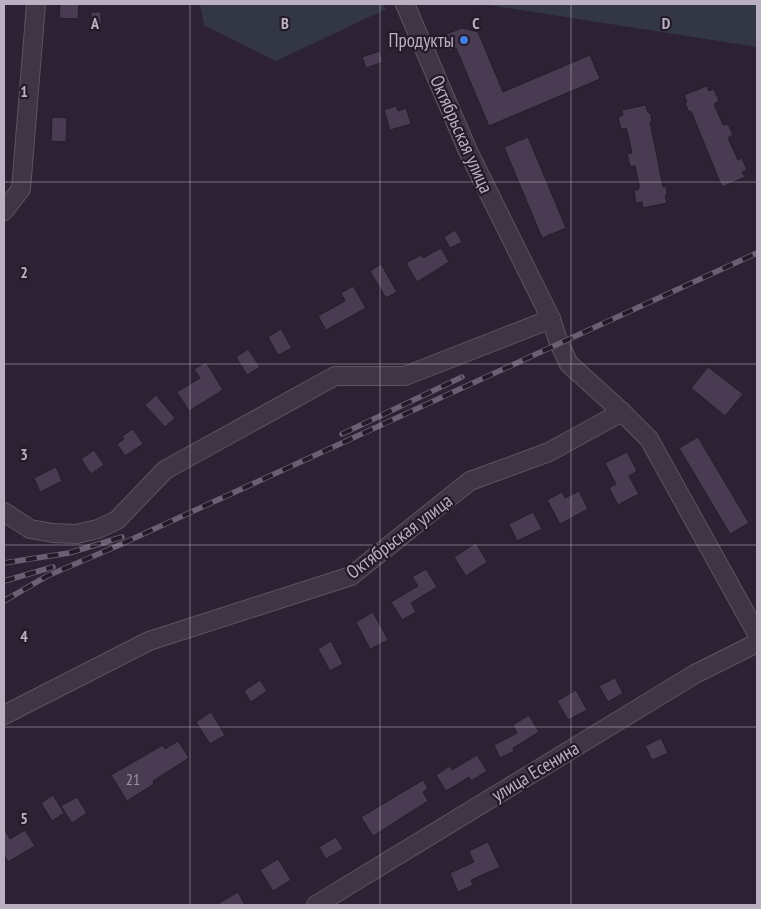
<svg xmlns="http://www.w3.org/2000/svg" width="761" height="909" viewBox="0 0 761 909" font-family="'PT Sans Narrow',sans-serif">
<rect width="100%" height="100%" fill="#2d2234"/>
<g fill="#333645">
<polygon points="200,4 383,4 386,9 276,61 204,25"/>
<polygon points="482,4 757,4 757,47"/>
</g>
<g fill="#493c52" stroke="#261d2c">
<polygon points="60,4 79,4 78,19 59,18"/>
<rect x="91" y="12" width="10" height="13"/>
<polygon points="462,28 478,32 503,92 590,55 600,79 489,126 456,48 449,51 444,35"/>
<polygon points="380,51 383,62 366,68 362,57"/>
<polygon points="707,86 709,91 714,89 719,101 714,104 723,125 728,124 733,135 728,138 738,160 742,158 747,170 742,172 745,177 722,187 691,111 689,112 685,103 687,102 684,95"/>
<polygon points="646,105 648,113 650,112 652,121 650,122 663,187 666,186 667,195 665,196 667,203 643,208 642,202 636,203 634,191 639,189 639,184 635,166 630,166 627,154 632,153 628,134 626,128 621,129 618,117 623,115 622,110"/>
<polygon points="396,106 398,111 406,108 411,124 390,130 384,110"/>
<polygon points="52,117 67,118 66,142 51,141"/>
<polygon points="528,137 566,228 542,238 504,147"/>
<polygon points="455,230 462,242 450,248 444,237"/>
<polygon points="441,248 449,262 417,282 406,263 421,255 423,258"/>
<polygon points="381,264 397,292 386,298 370,271"/>
<polygon points="353,286 366,308 326,330 318,316 345,301 341,293"/>
<polygon points="281,329 292,348 278,355 268,337"/>
<polygon points="248,349 260,367 247,375 236,357"/>
<polygon points="206,362 223,390 189,411 177,392 200,378 194,369"/>
<polygon points="708,367 743,394 725,416 691,388"/>
<polygon points="156,395 175,418 165,427 145,405"/>
<polygon points="133,429 143,444 125,456 117,444 124,439 122,436"/>
<polygon points="698,437 749,523 730,534 679,448"/>
<polygon points="94,450 104,465 91,474 81,459"/>
<polygon points="627,452 637,471 629,476 639,494 618,505 609,488 616,484 605,463"/>
<polygon points="56,467 62,481 40,492 34,478"/>
<polygon points="579,491 588,509 560,524 547,500 562,492 565,498"/>
<polygon points="533,512 542,529 517,541 509,524"/>
<polygon points="476,543 487,562 466,576 454,557"/>
<polygon points="426,569 437,587 411,603 416,612 402,620 391,602 418,586 412,577"/>
<polygon points="373,612 388,640 370,649 356,622"/>
<polygon points="331,641 343,664 330,671 318,649"/>
<polygon points="615,678 623,693 608,702 599,686"/>
<polygon points="260,680 267,691 251,702 244,691"/>
<polygon points="576,690 587,710 568,720 557,701"/>
<polygon points="211,712 225,735 210,744 196,722"/>
<polygon points="529,715 539,732 513,748 514,751 500,758 494,745 517,733 513,725"/>
<polygon points="661,738 668,753 652,760 645,746"/>
<polygon points="178,741 189,758 153,781 154,784 127,801 111,775 163,745 165,749"/>
<polygon points="477,755 487,771 471,781 469,777 446,791 436,775 450,766 452,770"/>
<polygon points="423,780 428,788 423,792 428,801 373,836 361,817"/>
<polygon points="53,795 64,813 52,821 41,803"/>
<polygon points="77,797 87,813 72,823 61,806"/>
<polygon points="4,828 10,839 25,830 35,846 8,862 4,855"/>
<polygon points="336,837 343,849 326,859 319,847"/>
<polygon points="488,842 500,867 471,880 473,885 458,892 450,873 474,862 469,851"/>
<polygon points="278,859 291,880 273,891 260,870"/>
<polygon points="238,892 245,905 216,905"/>
</g>
<g fill="none" stroke-linecap="round" stroke-linejoin="round">
<defs>
<g id="minor">
<polyline points="405,4 468,151 551,319 559,343 569,364 622,412 649,439 757,634"/>
<polyline points="4,211 21,189 36,4"/>
<polyline points="4,512 30,529 53,533 76,534 98,529 117,520 165,470 335,376 405,376 551,319"/>
<polyline points="4,715 149,641 351,576 470,481 549,452 622,412"/>
<polyline points="316,905 695,674 757,643"/>
</g>
</defs>
<use href="#minor" stroke="#5d5363" stroke-width="20"/>
<use href="#minor" stroke="#3f3545" stroke-width="18"/>
<defs>
<g id="rail">
<polyline points="342,434 462,377"/>
<polyline points="4,563 69,553 122,537"/>
<polyline points="4,581 53,567"/>
<polyline points="4,601 47,576 117,546 757,253"/>
</g>
</defs>
<use href="#rail" stroke="#6b5f73" stroke-width="5.5"/>
<use href="#rail" stroke="#241b2a" stroke-width="4" stroke-dasharray="11" stroke-linecap="butt"/>
</g>
<path fill="none" stroke="#bbb0c2" stroke-width="1" stroke-opacity="0.55" d="M190,4V905M380,4V905M571,4V905M4,182H757M4,364H757M4,545H757M4,727H757"/>
<circle fill="#3f7fe0" stroke="#241b2a" stroke-width="2" cx="464" cy="40" r="5"/>
<g text-anchor="middle" dominant-baseline="central" stroke-width="4.5" stroke-linejoin="round" paint-order="stroke">
<g font-size="16" fill="#9e93a6">
<text x="133" y="779">21</text>
</g>
<g font-size="19" fill="#bbb0c2" stroke="#241b2a" text-anchor="end">
<text x="454" y="40">Продукты</text>
</g>
<g font-size="19" fill="#bbb0c2" stroke="#241b2a">
<text transform="translate(462 134) rotate(66)">Октябрьская улица</text>
<text transform="translate(399 536) rotate(-37)">Октябрьская улица</text>
<text transform="translate(535 771) rotate(-31)">улица Есенина</text>
</g>
</g>
<g font-size="16" text-anchor="middle" font-weight="bold" fill="#bbb0c2" stroke="#241b2a" stroke-width="4.5" stroke-linejoin="round" paint-order="stroke">
<text x="95" y="29">A</text>
<text x="285" y="29">B</text>
<text x="476" y="29">C</text>
<text x="666" y="29">D</text>
<text x="24" y="97">1</text>
<text x="24" y="278">2</text>
<text x="24" y="460">3</text>
<text x="24" y="642">4</text>
<text x="24" y="824">5</text>
</g>
<rect width="761" height="909" fill="none" stroke="#bbb0c2" stroke-width="10"/>
</svg>
